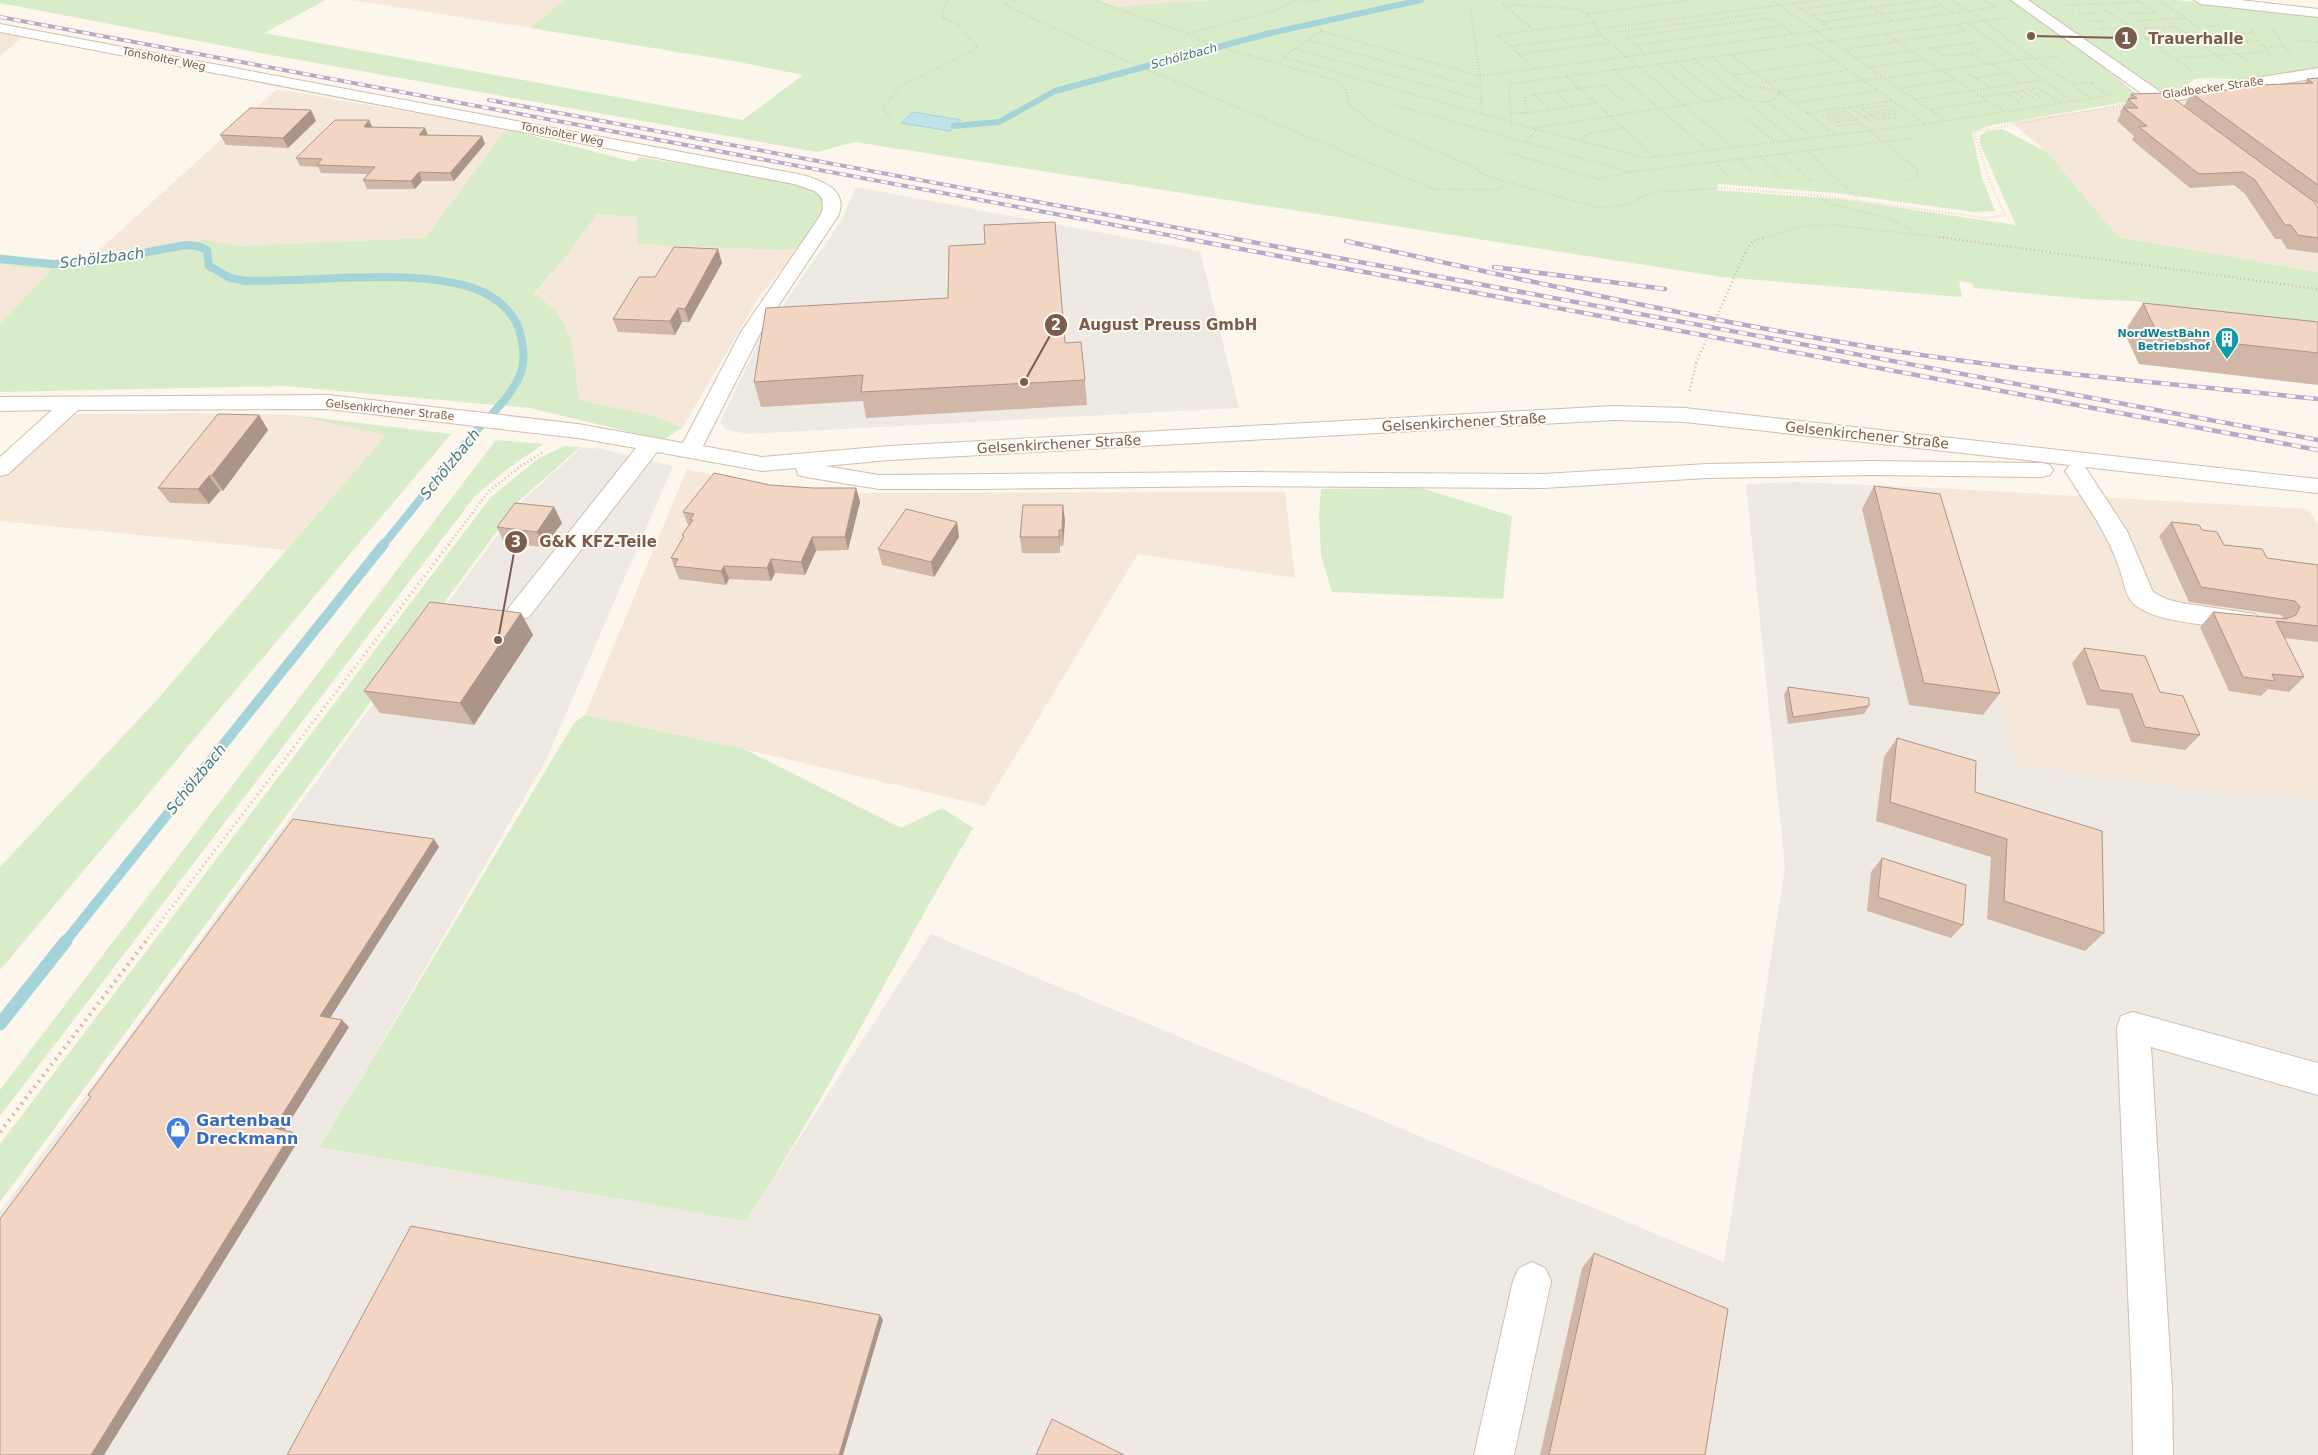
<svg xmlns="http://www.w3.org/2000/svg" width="2318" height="1455" viewBox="0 0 2318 1455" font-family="'DejaVu Sans',sans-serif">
<rect width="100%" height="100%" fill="#fdf6ec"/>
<g fill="#f5e8da">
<polygon points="351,0 564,0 530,28"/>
<polygon points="1100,0 1214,0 1147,4 1119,7"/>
<polygon points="0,33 23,37 0,56"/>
<polygon points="2318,76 2318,272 2118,237 2047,152 2011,122"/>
<polygon points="277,89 506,129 425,238 236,246 207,240 188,241 88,260"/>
<polygon points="597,214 637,217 638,244 800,248 760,295 683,427 650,415 579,400 572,348 534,295 564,259"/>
<polygon points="0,264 14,267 52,269 0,324"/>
<polygon points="187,413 293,415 387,434 286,550 0,521 0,476 70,414"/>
<polygon points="687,469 786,490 816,493 1285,492 1295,578 1138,554 985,806 744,749 585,715"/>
<polygon points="1936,488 2308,509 2318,524 2318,798 2223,792 2019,766"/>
</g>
<g fill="#efe9e4">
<polygon points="856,187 1200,251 1239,408 747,434 725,429 720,422 761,337 841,221"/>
<polygon points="582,447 602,449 673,466 545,762 321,1147 746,1221 931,934 1724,1262 1785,867 1746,484 1797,482 1936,488 2019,766 2223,792 2318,798 2318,1455 0,1455 0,1212 523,500"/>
</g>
<g fill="#d8ecc9">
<polygon points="0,0 326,0 264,33 743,120 803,75 739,62 530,28 564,0 1100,0 1119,7 1147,4 1214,0 2011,0 2088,55 2143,99 1993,125 1972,132 1982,178 1995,211 1974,212 1835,193 1719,184 1716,190 1840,199 2016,225 1980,144 1980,136 1987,131 2002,129 2047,152 2118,237 2318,272 2318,327 2134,301 2083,299 1974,288 1972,283 1959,281 1962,297 1722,277 855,142 817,152 271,55 0,3"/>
<path d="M2027,0H2177L2318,15V69L2244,80L2211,78L2194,79C2184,92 2171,94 2155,88Z"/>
<path d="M506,129L634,162L640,157L795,183C813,189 820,188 825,208L800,248L782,250L638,244L637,217L597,214L564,259L534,294C540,299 547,303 553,308C575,331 575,371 579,400L650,415L683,427L663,440L530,408L284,386L0,392V324L52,269L14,267L0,264V254L55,261L88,260L188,241L206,240L236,246L425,238Z"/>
<polygon points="293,415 451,434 0,970 0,867 155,702 386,435"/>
<polygon points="496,440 543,444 506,470 475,496 0,1116 0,1090"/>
<polygon points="565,446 580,447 521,499 0,1202 0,1144 491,497 539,458"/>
<polygon points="1421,488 1512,516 1503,599 1332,592 1321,556 1319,515 1321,489"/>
<path d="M585,715L744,749L901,828L942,808L973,828C896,958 829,1094 746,1221L320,1147L574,723Z"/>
</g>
<polygon fill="#bfe3e8" stroke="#a5d3da" points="913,112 961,120 950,131 901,123"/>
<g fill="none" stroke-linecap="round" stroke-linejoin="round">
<polyline stroke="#a5d3da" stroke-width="6" points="954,126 999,122 1055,91 1270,33 1421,0"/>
<path stroke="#a5d3da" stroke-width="8" d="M0,259L53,264L90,263L185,245L197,246L207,250L209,266L230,278L246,281C312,282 415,267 476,289C496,297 515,312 520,333C524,348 526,363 519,377C508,402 486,418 469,439C440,474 412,510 383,545"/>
<polyline stroke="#a5d3da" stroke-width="10" points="65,942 384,544"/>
<polyline stroke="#a5d3da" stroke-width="13" points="0,1024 66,941"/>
<defs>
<g id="minor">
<polygon points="2011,0 2028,0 2162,93 2318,68 2318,78 2173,101 2191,115 2189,119 2177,119"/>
<polygon points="2194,0 2240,0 2318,9 2318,17 2201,4"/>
<path d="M0,24L798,174C819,179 850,189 838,216L761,332L703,446L762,457L889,446L1614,406L1685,408L2318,479V493L2085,467L2127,531L2153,592L2166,599L2181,603L2255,614L2259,620L2255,626L2246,629C2218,626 2156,623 2135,605C2125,596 2124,582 2120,570C2108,533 2085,503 2065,471L2070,465L1685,422L1614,420L889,460L825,466L879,475L1242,472L1544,474L1707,464L1871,461L2042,463L2050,465L2053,470L2050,475L2042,477L1871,475L1707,478L1544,488L1242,486L980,489H879L806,477L798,475L796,468L762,471L657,452L529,617L520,620L511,617L507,611L511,605L636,448L578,438L328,409L78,410L8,474L0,476V457L52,410L0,411V397L328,395L578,424L683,443L741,332L820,216L823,209L822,198L815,191L794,184L0,32Z"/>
<polygon points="2133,1012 2318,1063 2318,1095 2151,1047 2172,1388 2173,1455 2133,1455 2132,1388 2117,1027 2121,1016"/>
<polygon points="1532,1262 1545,1268 1551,1281 1514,1455 1474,1455 1513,1281 1519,1268"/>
</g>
</defs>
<use href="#minor" stroke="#d1beb0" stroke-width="2"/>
<g stroke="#d9b8a5" stroke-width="2" stroke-dasharray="0.5 2.5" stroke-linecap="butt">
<polyline points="1016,0 1004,5 1129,62 1433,189 1496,190 1507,184"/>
<polyline points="1093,0 1189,34 1207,43 1334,80 1344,85 1350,105 1375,125 1474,167 1483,175 1599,208 1621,206 1655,192 1724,188 1815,195 1986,218 2005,215 1988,176 1974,132 2125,104"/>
<polyline points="1772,0 1946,121"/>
<polyline points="1933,0 1953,13 1997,7 1984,0"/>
<polyline points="1951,0 1983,20 2032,57"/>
<polyline points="2138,0 2229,64"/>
<polyline points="2159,0 2247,61"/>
<polyline points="1295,1 1312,2 1321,0"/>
<polyline points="2096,3 2192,71"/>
<polyline points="1794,4 1832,29 1893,21"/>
<polyline points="2067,5 2140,2"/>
<polyline points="1470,6 1480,76 1832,29"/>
<polyline points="1873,8 1893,21 1953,13"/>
<polyline points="1802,9 1866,0"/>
<polyline points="2125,13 2155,13"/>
<polyline points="1586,14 1579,9 1502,4 1534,30 1595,23"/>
<polyline points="2079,14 2095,13"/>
<polyline points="1812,15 1928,0"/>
<polyline points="2005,18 1509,84 1511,123 1647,158 1926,124 2113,95"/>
<polyline points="2090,21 2106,21"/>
<polyline points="2133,21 2186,18"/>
<polyline points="1821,22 1942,6"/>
<polyline points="1967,22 2071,101"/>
<polyline points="2206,26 2220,26"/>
<polyline points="1612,27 1619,32 1766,13"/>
<polyline points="2144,28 2175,27"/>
<polyline points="2250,28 2271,57"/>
<polyline points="1596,29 1820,0"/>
<polyline points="2100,29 2116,28"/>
<polyline points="2272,29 2290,54"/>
<polyline points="1534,30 1497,35 1536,69"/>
<polygon points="1321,31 1480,76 1482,114 1283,57"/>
<polyline points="1189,33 1274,11 1294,0"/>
<polyline points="1885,33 2005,112"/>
<polyline points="2209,34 2253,33"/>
<polyline points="1601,35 1732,146"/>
<polyline points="2112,36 2125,36"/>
<polyline points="2145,38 2188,36"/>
<polyline points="1308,40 1480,88"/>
<polyline points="2293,40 2318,42"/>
<polyline points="1897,41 1966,31 1956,24"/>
<polyline points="1976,42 1970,43 1981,51 1970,53 1986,63"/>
<polyline points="2220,42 2258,41"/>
<polyline points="1970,43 1931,48 1945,56 1970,53"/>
<polyline points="1636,45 1781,26"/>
<polyline points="1510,46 1601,35 1595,29 1596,23 1586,14 1692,0"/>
<polyline points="2262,46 2284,47"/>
<polyline points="1295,49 1481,100"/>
<polyline points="1844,49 1898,42"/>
<polyline points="1519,54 1609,43"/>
<polyline points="1645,54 1627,37 1771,18 1794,34"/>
<polyline points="1730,54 1836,135"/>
<polyline points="1712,57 1748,87"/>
<polyline points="2058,57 2033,58 2072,84 2096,82"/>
<polyline points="1857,58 1911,51"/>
<polyline points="2176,58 2266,52"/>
<polyline points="1694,59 1794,140"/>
<polyline points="1676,62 1722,99"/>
<polyline points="1658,64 1703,101"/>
<polyline points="1990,64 2007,73 2019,84"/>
<polyline points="1869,67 1924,60"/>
<polyline points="1614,70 1708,150"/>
<polyline points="1848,70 1926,124"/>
<polyline points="1969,74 1990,87"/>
<polyline points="1733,75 1835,60 1811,44"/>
<polyline points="1567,77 1655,157"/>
<polyline points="1976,78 2007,73"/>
<polyline points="1766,82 1848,70 1835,60"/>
<polyline points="2091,83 2108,95"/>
<polyline points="2072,85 2091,98"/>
<polyline points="1901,88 1956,80"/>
<polyline points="2029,90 2042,98"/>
<polyline points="2022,91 2035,99"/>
<polyline points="1557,92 1572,107"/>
<polyline points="2014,92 2027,100"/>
<polyline points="2006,93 2019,102"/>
<polyline points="1535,95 1550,110"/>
<polyline points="1741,95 1742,90 1753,86 1776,91"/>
<polyline points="1982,97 2038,88 2061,103"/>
<polyline points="1915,99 2042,80"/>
<polyline points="1768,102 1812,137"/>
<polyline points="1794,103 1877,91"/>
<polyline points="1392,104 1525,142 1537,130"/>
<polyline points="1857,106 1877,120 1902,117"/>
<polyline points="1850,107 1871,122"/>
<polyline points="1842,108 1918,170 1917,178 1905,180"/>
<polyline points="1863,109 1887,105"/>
<polyline points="1931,109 1988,101"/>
<polyline points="1867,112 1891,109"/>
<polyline points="1511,113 1526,113 1596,103"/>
<polyline points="1526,113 1525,96 1604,85 1624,102"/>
<polyline points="1807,113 1892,101"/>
<polyline points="1482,114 1511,122"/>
<polyline points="1823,115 1845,111"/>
<polyline points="1827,117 1849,114"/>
<polyline points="1874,117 1898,114"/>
<polyline points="1745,118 1775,142"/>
<polyline points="1856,118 1895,111"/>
<polyline points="1830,120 1853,117"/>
<polyline points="892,121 883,108 901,86 978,48 960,26 943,18 943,8 949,0"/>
<polyline points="1836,122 1857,120"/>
<polyline points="1838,126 1861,123"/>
<path d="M1533,128L1741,96C1753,103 1765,104 1778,98L1779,92L2033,58"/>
<polyline points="1582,140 1588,134 1622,128"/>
<polyline points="1808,151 1858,199"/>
<polyline points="1509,153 1598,179 1630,172 1525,142"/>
<polyline points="1782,154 1811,181"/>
<polyline points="1761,157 1785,181"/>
<polyline points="1739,159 1757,178"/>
<polyline points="1715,162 1728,175"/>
<polyline points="1630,172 1914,138"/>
<polyline points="1817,196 1827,203 1891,219 1915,232"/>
<polyline points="1762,238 1804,226 1833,225 1948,238"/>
</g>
<g stroke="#d9b8a5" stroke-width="2.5" stroke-dasharray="1 3" stroke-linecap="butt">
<polyline points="1939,237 2318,289"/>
<polyline points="1745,253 1753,241 1766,237"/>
<polyline points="1690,391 1696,363"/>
<polyline points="448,545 489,491 521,466 542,453"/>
</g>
<polyline stroke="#d9b8a5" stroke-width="3" stroke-dasharray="1 4" stroke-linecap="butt" points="145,942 449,544"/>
<polyline stroke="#d9b8a5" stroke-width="4" stroke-dasharray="2 5" stroke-linecap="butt" points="0,1132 146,941"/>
<use href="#minor" fill="#fff" fill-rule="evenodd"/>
<defs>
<g id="rail-far1">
<polyline points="0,17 1184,238"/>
<polyline points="489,100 1232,238"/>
</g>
<g id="rail">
<polyline points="1177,237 2318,450"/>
<polyline points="1225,237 2318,440"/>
<path d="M1346,241C1528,281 1710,322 1895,351C2035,373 2177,384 2318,399"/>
<polyline points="1494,267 1665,289"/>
</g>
</defs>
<use href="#rail-far1" stroke="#b9a8c9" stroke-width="4"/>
<use href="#rail" stroke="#b9a8c9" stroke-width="4.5"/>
<use href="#rail-far1" stroke="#fffaf3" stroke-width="2.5" stroke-dasharray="7" stroke-linecap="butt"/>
<use href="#rail" stroke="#fffaf3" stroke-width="3" stroke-dasharray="9" stroke-linecap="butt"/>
<polyline stroke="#d9b8a5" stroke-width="2.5" stroke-dasharray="1 3" stroke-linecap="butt" points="1696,363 1745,253"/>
</g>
<g fill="#d1b7a8">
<polygon points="2318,78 2318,205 2313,201 2318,208 2318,253 2287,249 2281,239 2275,239 2245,194 2234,185 2190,188 2132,140 2134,136 2117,121 2121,113 2120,112 2128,99 2129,99 2131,94 2303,194 2184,106 2191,93 2231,90 2233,86 2305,83 2307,79"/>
<polygon points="311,110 316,121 288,148 226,145 220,135"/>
<polygon points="369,120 372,127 425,128 428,135 485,144 454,181 422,181 415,189 367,189 363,180 368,174 321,173 318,167 300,166 296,158"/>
<polygon points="718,249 722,263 689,322 682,322 675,335 618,332 613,319 655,277"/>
<polygon points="2143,303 2318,322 2318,385 2139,364 2124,332"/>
<polygon points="1065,343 1085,380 1087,405 866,418 863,401 761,407 754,382"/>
<polygon points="259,415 268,430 223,491 220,491 209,504 170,503 158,488"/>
<polygon points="770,485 813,488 856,488 860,502 848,550 816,551 805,575 775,573 771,581 729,579 726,585 679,579 671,558 683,538 682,535 689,525 688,525 683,512"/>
<polygon points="1874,486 2000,693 1983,715 1909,705 1862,509"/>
<polygon points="554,507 562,523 544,547 504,543 497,527"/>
<polygon points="1065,520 1063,546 1060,546 1060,553 1022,553 1020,537"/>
<polygon points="957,522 959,537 934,577 882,565 878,549"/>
<polygon points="2171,522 2202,530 2224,545 2267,558 2318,565 2318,642 2284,638 2304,677 2289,692 2268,689 2261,696 2229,691 2200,627 2213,612 2284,619 2281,615 2189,602 2159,536"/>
<polygon points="521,613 533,635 474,725 380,713 364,691"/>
<polygon points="2084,648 2160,692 2200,735 2185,750 2131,742 2119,709 2087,705 2072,663"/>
<polygon points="1788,687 1869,706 1864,714 1788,724 1784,695"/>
<polygon points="1897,738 1975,792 2104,933 2085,951 1987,919 1991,857 1876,821 1884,757"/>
<polygon points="1882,858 1963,925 1951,938 1867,911 1871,872"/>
<polygon points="1594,1253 1705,1455 1540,1455 1582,1268"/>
</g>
<g fill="#aa9588">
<polygon points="311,110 316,121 288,148 283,138"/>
<polygon points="369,120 373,129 364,127"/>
<polygon points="425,128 428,136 419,135"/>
<polygon points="482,136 485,144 454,181 450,173"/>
<polygon points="419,172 422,181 415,189 411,181"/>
<polygon points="718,249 722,263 689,322 685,309"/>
<polygon points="678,308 682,322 675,335 670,321"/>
<polygon points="259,415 268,430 223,491 212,475"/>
<polygon points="209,476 220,491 209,504 198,489"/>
<polygon points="856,488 860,502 848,550 845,537"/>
<polygon points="1063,505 1065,520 1063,546 1062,530"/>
<polygon points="554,507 562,523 544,547 537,532"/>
<polygon points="957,522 959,537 934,577 931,562"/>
<polygon points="1059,530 1060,546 1060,553 1059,537"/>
<polygon points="812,537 816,551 805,575 801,562"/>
<polygon points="771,559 775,573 771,581 767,568"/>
<polygon points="724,566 729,579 726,585 721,571"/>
<polygon points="521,613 533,635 474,725 460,703"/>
<polygon points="434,839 439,847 327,1023 320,1016"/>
<polygon points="342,1020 349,1027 282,1134 274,1128"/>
<polygon points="292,1132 300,1138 104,1455 91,1455"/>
<polygon points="880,1315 883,1320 843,1455 839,1455"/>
</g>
<g fill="#f3d5c3" stroke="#aa9588">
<polygon points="2318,78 2318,185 2191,93 2237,89 2233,86 2313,83 2307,79"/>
<polygon points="2166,93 2313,201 2318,208 2318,238 2298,235 2291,225 2285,225 2255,180 2243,172 2199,174 2139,127 2147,126 2124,108 2138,108 2128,99 2137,98 2131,94"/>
<polygon points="250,108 311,110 283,138 220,135"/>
<polygon points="335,120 369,120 364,127 425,128 419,135 482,136 450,173 419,172 411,181 363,180 375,167 317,165 322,159 296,158"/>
<polygon points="1055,222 1065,343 1081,342 1085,380 861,392 863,375 754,382 766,308 948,298 949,246 985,244 984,225"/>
<polygon points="674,247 718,249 685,309 678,308 670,321 613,319 639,277 655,277"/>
<polygon points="2143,303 2318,322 2318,353 2158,335"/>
<polygon points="218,414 259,415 212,475 209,476 198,489 158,488"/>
<polygon points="714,473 770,485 813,488 856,488 845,537 812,537 801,562 771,559 767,568 724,566 721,571 674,566 678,559 671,558 684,536 682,535 693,520 690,520 694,514 683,512"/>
<polygon points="1874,486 1940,494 2000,693 1924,683"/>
<polygon points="515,503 554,507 537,532 497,527"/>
<polygon points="1023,505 1063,505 1062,530 1059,530 1059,537 1020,537"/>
<polygon points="906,509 957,522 931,562 878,549"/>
<polygon points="2171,522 2199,525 2202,530 2217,532 2224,545 2262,549 2267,558 2318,565 2318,626 2276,621 2304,677 2272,674 2275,681 2243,677 2213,612 2286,619 2296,615 2300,607 2295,601 2201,587"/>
<polygon points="430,602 521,613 460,703 364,691"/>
<polygon points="2084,648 2145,656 2160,692 2183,696 2200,735 2145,727 2132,694 2100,690"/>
<polygon points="1788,687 1869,698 1869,706 1793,717"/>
<polygon points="1897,738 1976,761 1975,792 2102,831 2104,933 2004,901 2007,839 1890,802"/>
<polygon points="293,819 434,839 320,1016 342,1020 274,1128 292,1132 91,1455 0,1455 0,1219 91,1097 88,1095"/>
<polygon points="1882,858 1966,885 1963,925 1878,897"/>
<polygon points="411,1226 880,1315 839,1455 287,1455"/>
<polygon points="1594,1253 1728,1309 1705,1455 1549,1455"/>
<polygon points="1052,1419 1124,1455 1036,1455"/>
</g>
<defs>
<symbol id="building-pin" viewBox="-11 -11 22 30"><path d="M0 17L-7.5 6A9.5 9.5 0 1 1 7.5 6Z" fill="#0f9aa8" stroke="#fffaf3"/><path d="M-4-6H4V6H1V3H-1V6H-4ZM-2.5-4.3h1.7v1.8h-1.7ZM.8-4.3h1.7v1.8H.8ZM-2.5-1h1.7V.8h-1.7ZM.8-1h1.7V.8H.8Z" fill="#fff"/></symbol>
<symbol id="shop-pin" viewBox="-11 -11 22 30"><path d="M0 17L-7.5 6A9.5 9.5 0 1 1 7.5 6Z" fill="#3f7fe0" stroke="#fffaf3"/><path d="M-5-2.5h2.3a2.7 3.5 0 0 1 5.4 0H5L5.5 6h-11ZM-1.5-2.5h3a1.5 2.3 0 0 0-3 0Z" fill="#fff"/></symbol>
</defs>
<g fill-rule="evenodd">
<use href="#building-pin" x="2213" y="325" width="28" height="38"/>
<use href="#shop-pin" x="164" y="1115" width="28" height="38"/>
</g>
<g text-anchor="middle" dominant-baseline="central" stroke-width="4" stroke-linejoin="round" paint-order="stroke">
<g font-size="11" fill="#7a5c4d" stroke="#fffaf3">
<text transform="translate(164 59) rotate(11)">Tönsholter Weg</text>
<text transform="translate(2213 88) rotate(-8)">Gladbecker Straße</text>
<text transform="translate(562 134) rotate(11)">Tönsholter Weg</text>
<text transform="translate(390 410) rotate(6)">Gelsenkirchener Straße</text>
</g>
<g font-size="11" font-weight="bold" fill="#0d838f" stroke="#fffaf3" text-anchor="end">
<text x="2210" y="333">NordWestBahn<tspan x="2210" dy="13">Betriebshof</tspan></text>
</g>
<g font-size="12" font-style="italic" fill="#437c86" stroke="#fffaf3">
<text transform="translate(1184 56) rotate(-15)">Schölzbach</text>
</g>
<g font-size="14" fill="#7a5c4d" stroke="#fffaf3">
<text transform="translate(1464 422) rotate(-3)">Gelsenkirchener Straße</text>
<text transform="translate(1867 435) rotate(6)">Gelsenkirchener Straße</text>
<text transform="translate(1059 444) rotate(-3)">Gelsenkirchener Straße</text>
</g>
<g font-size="15" font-style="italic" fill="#437c86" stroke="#fffaf3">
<text transform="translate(102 258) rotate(-7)">Schölzbach</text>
<text transform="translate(450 464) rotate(-51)">Schölzbach</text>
<text transform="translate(196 779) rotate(-51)">Schölzbach</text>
</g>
<g font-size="16" font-weight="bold" fill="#366cbe" stroke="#fffaf3" text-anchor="start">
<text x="196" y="1120">Gartenbau<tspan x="196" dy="18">Dreckmann</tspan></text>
</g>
</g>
<path fill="none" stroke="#7a5c4d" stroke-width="2" d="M2031 36L2126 38M1024 382L1056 325M498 640L516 542"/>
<g fill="#7a5c4d" stroke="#fffaf3" stroke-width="2">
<circle cx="2031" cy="36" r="5"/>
<circle cx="1024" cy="382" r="5"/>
<circle cx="498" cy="640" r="5"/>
<circle cx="2126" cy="38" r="12"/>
<circle cx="1056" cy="325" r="12"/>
<circle cx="516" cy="542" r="12"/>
</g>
<g font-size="15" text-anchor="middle" font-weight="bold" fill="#fff">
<text x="2126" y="44">1</text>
<text x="1056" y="330">2</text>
<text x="516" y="547">3</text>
</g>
<g font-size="15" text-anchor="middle" font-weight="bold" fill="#7a5c4d" stroke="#fffaf3" stroke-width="4" stroke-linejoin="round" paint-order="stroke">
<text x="2196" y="44">Trauerhalle</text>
<text x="1168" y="330">August Preuss GmbH</text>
<text x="598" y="547">G&amp;K KFZ-Teile</text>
</g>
</svg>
